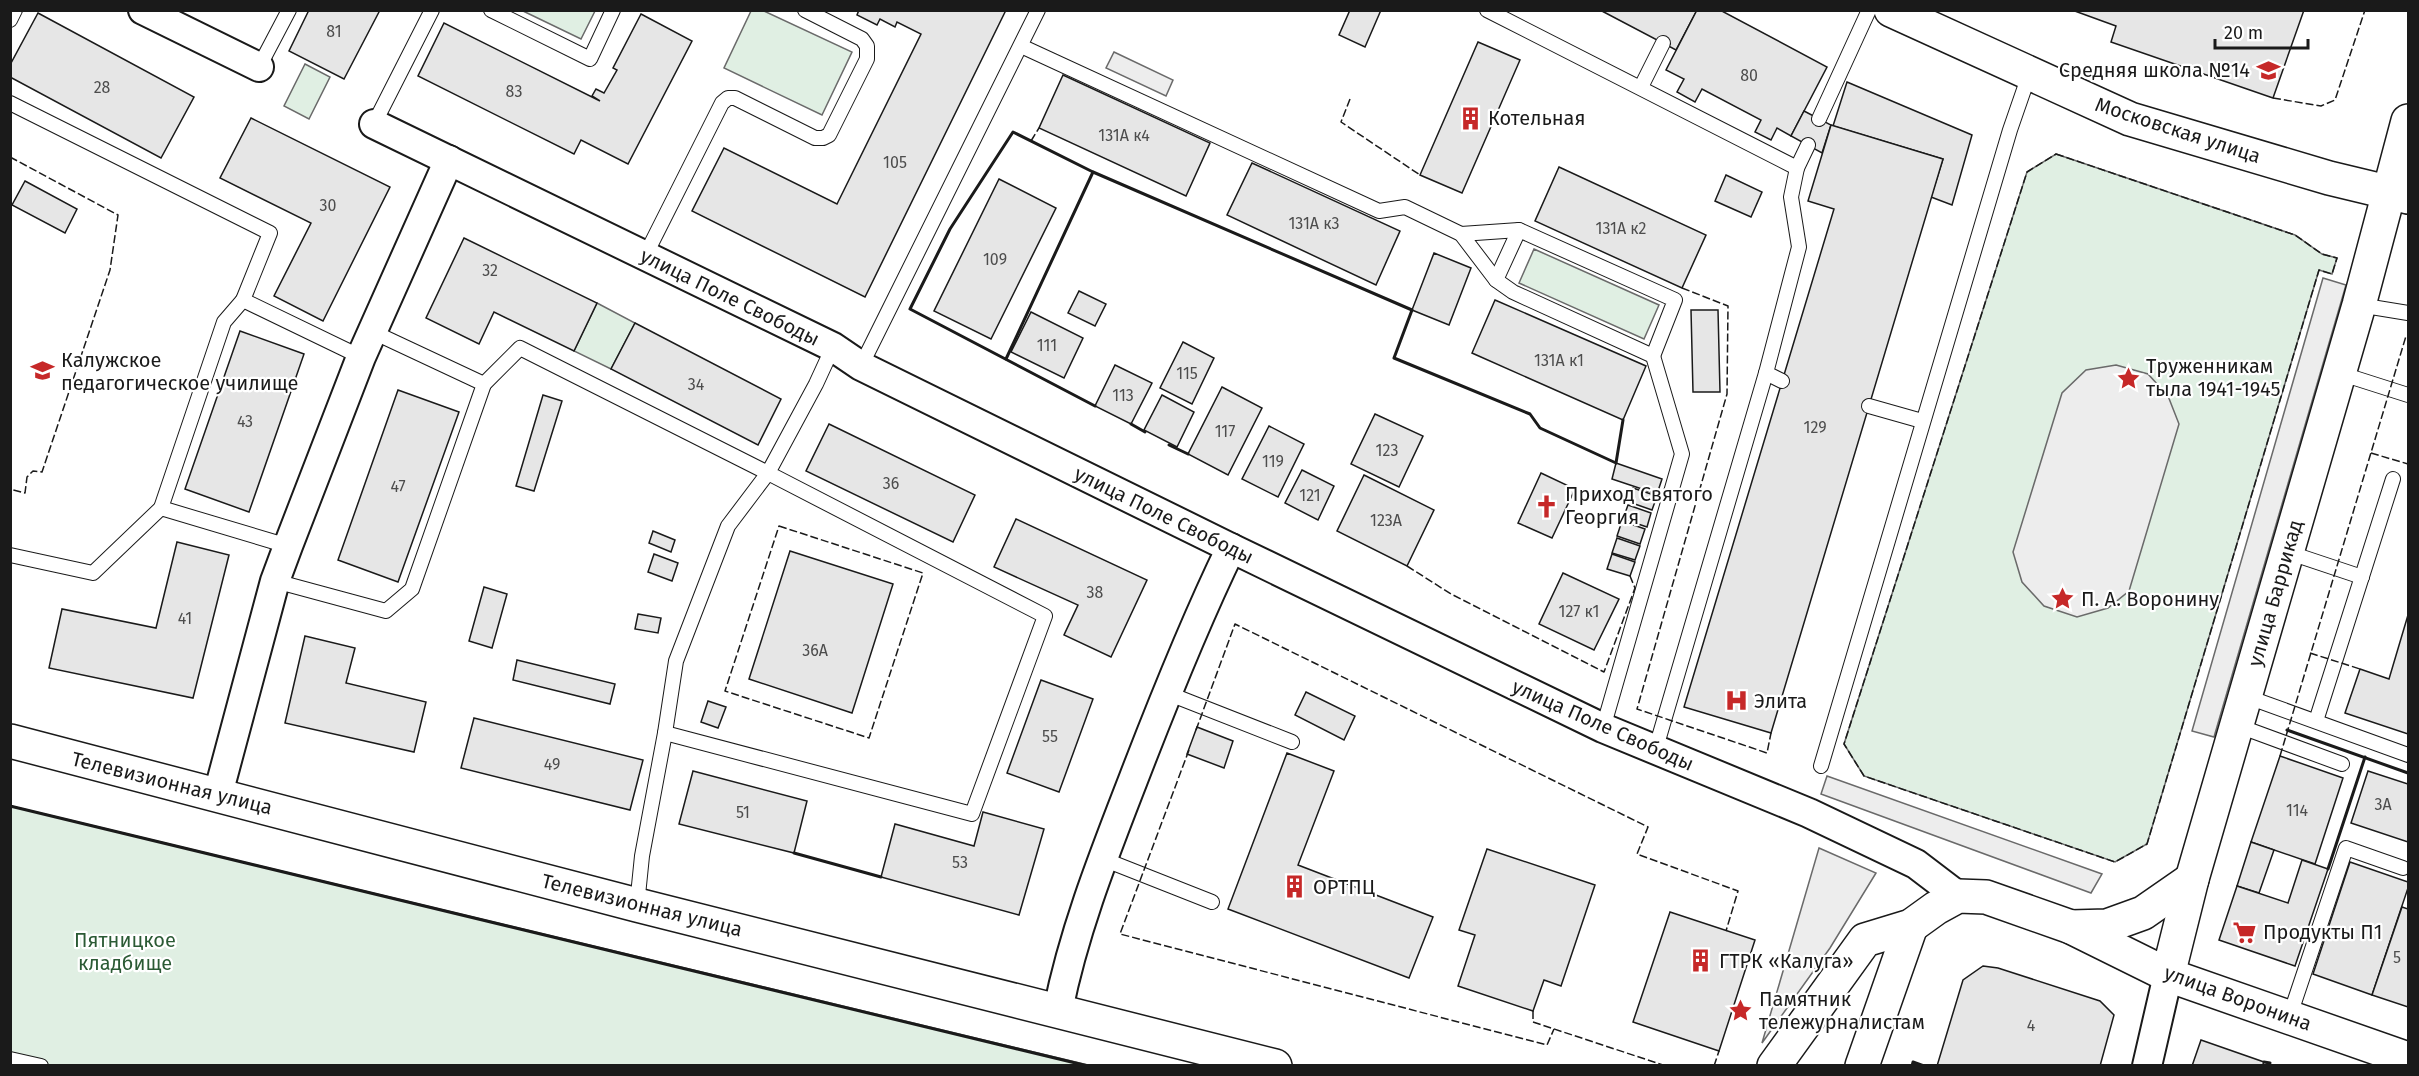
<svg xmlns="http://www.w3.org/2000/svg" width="2419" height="1076" viewBox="0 0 2419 1076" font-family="'Fira Sans',sans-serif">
<rect width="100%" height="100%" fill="#fff"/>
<g fill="#e0efe3" stroke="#6a6a6a" stroke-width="1.5">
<polygon points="523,11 595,11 581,39"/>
<polygon points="751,11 764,11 852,52 822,115 724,68"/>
<polygon points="305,64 330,77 309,119 284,106"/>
<polygon points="2056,154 2295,235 2322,254 2337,258 2332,274 2319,270 2147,844 2115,862 1864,776 1844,744 2027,172"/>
<polygon points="1534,249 1659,305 1644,339 1519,283"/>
<polygon points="597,303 635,323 611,369 574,351"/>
<polygon points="11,806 1088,1065 11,1065"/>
</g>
<g fill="#ededed" stroke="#6a6a6a" stroke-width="1.5">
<polygon points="1114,52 1173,80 1166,96 1106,68"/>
<polygon points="2323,278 2346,285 2214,737 2192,731"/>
<polygon points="2116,365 2148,374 2168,396 2179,424 2129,591 2108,608 2077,617 2044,606 2022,582 2013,552 2062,393 2086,370"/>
<polygon points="1827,776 2102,874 2091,893 1821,794"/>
<polygon points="1819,848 1876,873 1830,948 1762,1043"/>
</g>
<g fill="#e6e6e6" stroke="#1a1a1a" stroke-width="1.5">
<polygon points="309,10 380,10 344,79 289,51"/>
<polygon points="859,10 1006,10 865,297 692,211 724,148 837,204 921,34 897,22 895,27 880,19 877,25 857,15"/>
<polygon points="1350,10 1381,10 1365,47 1339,35"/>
<polygon points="1600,10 1697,10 1676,50"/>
<polygon points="1697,10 1720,10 1827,67 1791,136 1777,128 1771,140 1755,132 1761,120 1702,89 1695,102 1677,92 1684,79 1666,70"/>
<polygon points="2072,10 2234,11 2304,10 2273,98 2111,42 2116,26"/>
<polygon points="38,13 194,97 161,158 10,77 10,65"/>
<polygon points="641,14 692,41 628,164 581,140 574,154 418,76 444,23 600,101 592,96 596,89 604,93 617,70 613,68"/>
<polygon points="1478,42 1520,60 1462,193 1420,175"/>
<polygon points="1063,75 1210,143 1186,196 1039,128"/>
<polygon points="1847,82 1972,135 1952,205 1931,197 1943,159 1833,126"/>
<polygon points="1804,111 1831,125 1822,153 1791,136"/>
<polygon points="251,118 390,187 323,321 274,296 311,223 220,178"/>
<polygon points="1831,125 1943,159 1771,733 1684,707 1834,209 1808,201"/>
<polygon points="1252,163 1400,231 1376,285 1227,215"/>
<polygon points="1559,167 1706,235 1682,288 1535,221"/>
<polygon points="1726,175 1762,192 1751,217 1715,201"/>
<polygon points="999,179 1056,208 991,339 934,311"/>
<polygon points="25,181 77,209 65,233 12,205"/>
<polygon points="464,238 597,303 574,351 494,312 479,344 426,318"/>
<polygon points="1434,253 1471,268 1449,325 1412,310"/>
<polygon points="1079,291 1106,304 1095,326 1068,313"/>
<polygon points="1495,300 1646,366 1623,420 1472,353"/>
<polygon points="1691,310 1718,310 1720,392 1693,392"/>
<polygon points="1031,312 1083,338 1064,378 1011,352"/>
<polygon points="635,323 781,399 758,445 611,369"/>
<polygon points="240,331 304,354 249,512 185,489"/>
<polygon points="1183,342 1214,358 1192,404 1160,388"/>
<polygon points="1115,365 1152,383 1131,424 1095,406"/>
<polygon points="1222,387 1262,408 1228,475 1188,454"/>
<polygon points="398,390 459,412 398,582 338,560"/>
<polygon points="543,395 562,401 534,491 516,486"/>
<polygon points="1162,395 1194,412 1177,447 1144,430"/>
<polygon points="1375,414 1423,436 1399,487 1351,464"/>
<polygon points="829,424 975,495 953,542 806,471"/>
<polygon points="1269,426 1304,444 1278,497 1242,479"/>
<polygon points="1616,463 1662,479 1657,494 1612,479"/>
<polygon points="1302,470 1334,486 1318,520 1285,503"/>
<polygon points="1541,473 1575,489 1552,538 1518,523"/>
<polygon points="1364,475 1434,510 1407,566 1337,531"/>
<polygon points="1633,488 1657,496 1652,510 1629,502"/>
<polygon points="1628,505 1651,513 1647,527 1623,519"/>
<polygon points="1016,519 1147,580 1111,657 1064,635 1078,605 994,567"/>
<polygon points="1622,521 1645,529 1640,544 1617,536"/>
<polygon points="653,531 675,540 671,552 649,543"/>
<polygon points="1617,538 1640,546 1635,560 1612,553"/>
<polygon points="177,542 229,555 193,698 49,668 62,609 156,628"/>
<polygon points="790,551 893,584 852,713 749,679"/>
<polygon points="654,554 678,563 672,581 648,572"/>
<polygon points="1612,554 1635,562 1630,576 1607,569"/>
<polygon points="1563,573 1619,599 1594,650 1539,624"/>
<polygon points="484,587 507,594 492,648 469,641"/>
<polygon points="638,614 661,618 658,633 635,629"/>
<polygon points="2408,615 2408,734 2345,713 2360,669 2389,679"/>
<polygon points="305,636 355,648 346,683 426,702 414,752 285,723"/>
<polygon points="517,660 615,684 610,704 513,680"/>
<polygon points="1041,680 1093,699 1059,792 1007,773"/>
<polygon points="1306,692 1355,716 1344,740 1295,715"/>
<polygon points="708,701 726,707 718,728 701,722"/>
<polygon points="474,718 643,760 630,810 461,768"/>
<polygon points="1197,727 1233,741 1224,768 1187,754"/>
<polygon points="1287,753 1334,771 1298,865 1433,917 1409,978 1228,909"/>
<polygon points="2280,756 2343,778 2315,864 2251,842"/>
<polygon points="693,771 807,801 794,853 679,824"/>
<polygon points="2368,771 2408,784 2408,842 2351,823"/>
<polygon points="983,812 1044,829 1019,915 881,877 895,824 974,846"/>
<polygon points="2251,842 2274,850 2259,893 2237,886"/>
<polygon points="1487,849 1595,885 1561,986 1544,980 1533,1011 1458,986 1475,935 1459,930"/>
<polygon points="2302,860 2328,869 2295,966 2219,940 2237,886 2288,903"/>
<polygon points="2350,862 2408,882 2408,888 2372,995 2313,974"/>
<polygon points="2402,907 2408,909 2408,1007 2372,995"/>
<polygon points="1670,912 1755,940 1719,1051 1633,1022"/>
<polygon points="1983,966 1998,968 2100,1001 2114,1015 2100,1066 1937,1066 1963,980"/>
<polygon points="2201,1040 2264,1062 2262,1066 2192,1066"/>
</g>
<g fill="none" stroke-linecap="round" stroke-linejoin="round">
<defs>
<g id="service">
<polyline points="491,10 590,59 613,10"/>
<polyline points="1487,10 1797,168"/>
<polyline points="10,20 15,10"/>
<polyline points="1021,46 1379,211 1405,207 1461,234 1496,280 1513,292 1653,356 1682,454 1603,728"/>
<polyline points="259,67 289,10"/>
<polyline points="1641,87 1663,43"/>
<polyline points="10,103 270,233 243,300"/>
<polyline points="1819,119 1869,10"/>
<polyline points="374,124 432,10"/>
<polyline points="1461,234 1519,230 1675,300 1653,356"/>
<polyline points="645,256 722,103 728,98 735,98 815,138 823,138 829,135 867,59 867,46 862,39 805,10"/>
<polyline points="1496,280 1519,230"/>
<polyline points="2359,305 2408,313"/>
<polyline points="861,366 1038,10"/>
<polyline points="2339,373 2408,395"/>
<polyline points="1782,381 1766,373 1799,247 1791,197 1797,168 1808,145"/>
<polyline points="484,384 520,348 768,473 728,526 676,661 665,733"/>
<polyline points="1869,406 1922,421"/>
<polyline points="161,508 224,322 243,300 361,357"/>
<polyline points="2287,552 2362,577"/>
<polyline points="10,555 93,573 161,508 288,546"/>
<polyline points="275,581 386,611 412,589 484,384 373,332"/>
<polyline points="1167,693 1292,742"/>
<polyline points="2245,696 2408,755"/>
<polyline points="2316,721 2393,479"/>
<polyline points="2236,725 2342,764"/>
<polyline points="1655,751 1766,373"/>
<polyline points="1821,766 2010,130 2029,75"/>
<polyline points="1103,859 1212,902"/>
<polyline points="637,905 642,856 665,733 972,814 1045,616 768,473 816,384 833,347"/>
<polyline points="2289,1018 2346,848 2403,868"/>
<polyline points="10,1059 41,1066"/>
</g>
<g id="minor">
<polyline points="143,10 259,67"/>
<polyline points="374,124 833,347 861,366 1231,548 1603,728 1809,813 1916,864 1958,896"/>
<polyline points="218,794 275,581 288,546 361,357 449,160"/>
<path d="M1058,1010C1074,930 1104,855 1133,780C1163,702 1194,624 1231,548"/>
<polyline points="2147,1066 2168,975"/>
</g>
<g id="tertiary">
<polyline points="2071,927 2107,926 2143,913 2192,879"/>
<polyline points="2168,975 2192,879 2359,305 2408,121"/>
<polyline points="1774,1066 1865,940 1911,926 1936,908 1958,896 1986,897 2071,927 2168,975 2408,1059"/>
<polyline points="1862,1066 1911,926"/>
</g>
<polyline id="secondary" points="10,741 637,905 1275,1066"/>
<polyline id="primary" points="1891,10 2130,119 2329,178 2408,197"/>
</defs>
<use href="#service" stroke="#1a1a1a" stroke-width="16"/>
<use href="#minor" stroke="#1a1a1a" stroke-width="32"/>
<use href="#tertiary" stroke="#1a1a1a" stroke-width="36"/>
<use href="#secondary" stroke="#1a1a1a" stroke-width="36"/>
<use href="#primary" stroke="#1a1a1a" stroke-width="36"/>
<use href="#service" stroke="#fff" stroke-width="14"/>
<use href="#minor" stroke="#fff" stroke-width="28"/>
<use href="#tertiary" stroke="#fff" stroke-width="33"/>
<use href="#secondary" stroke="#fff" stroke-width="33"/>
<use href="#primary" stroke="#fff" stroke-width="33"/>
<g stroke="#1a1a1a" stroke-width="1.5" stroke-dasharray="8 3" stroke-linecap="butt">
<polyline points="2273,98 2321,106 2335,100 2365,10"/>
<polyline points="1350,99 1341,122 1420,175"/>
<polyline points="1031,141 1039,128"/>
<polygon points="2056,154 2295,235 2322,254 2337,258 2332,274 2319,270 2147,844 2115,862 1864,776 1844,744 2027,172"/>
<polyline points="10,157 118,215 110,270 42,472 33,471 27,477 25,493 10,489"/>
<polyline points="1682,288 1728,306 1727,394 1637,709 1767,753 1771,733"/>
<polyline points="2371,453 2408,464"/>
<polygon points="779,526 923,573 869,738 725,691"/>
<polyline points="1407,566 1451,594 1604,672 1635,588 1630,576"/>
<polyline points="2310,653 2360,669"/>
<polyline points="1196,730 1235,624 1648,827 1637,854 1738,891 1726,931"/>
<polyline points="1189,750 1120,934 1547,1045 1554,1029"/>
<polyline points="2280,756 2406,336 2408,337"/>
<polyline points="1533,1011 1533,1022 1666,1066"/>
<polyline points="1714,1066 1719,1051"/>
</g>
<g stroke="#1a1a1a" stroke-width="3">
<polyline points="1006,359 1093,172"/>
<polyline points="1095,406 910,309 950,229 1013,132 1093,172 1412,310 1394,358 1530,414 1540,428 1616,463 1623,420"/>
<polyline points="1131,424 1145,432"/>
<polyline points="1169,445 1188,454"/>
<polyline points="2287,730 2408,773"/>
<polyline points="10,806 1088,1066"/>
<polyline points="794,853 881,877"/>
<polyline points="2328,869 2365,757"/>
<polyline points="2264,1062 2270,1063"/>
<polyline points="1912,1066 1913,1062 1924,1066"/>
</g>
</g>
<defs>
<symbol id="school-bare" viewBox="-9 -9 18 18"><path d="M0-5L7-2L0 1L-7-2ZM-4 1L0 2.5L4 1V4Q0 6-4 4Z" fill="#c62828" stroke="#fff" stroke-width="2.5" paint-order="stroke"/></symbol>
<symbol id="building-bare" viewBox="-9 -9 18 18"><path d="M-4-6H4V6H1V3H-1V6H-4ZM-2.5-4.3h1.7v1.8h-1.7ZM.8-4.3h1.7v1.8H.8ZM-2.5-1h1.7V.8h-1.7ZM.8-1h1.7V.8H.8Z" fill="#c62828" stroke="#fff" stroke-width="2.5" paint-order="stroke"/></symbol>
<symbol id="university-bare" viewBox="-9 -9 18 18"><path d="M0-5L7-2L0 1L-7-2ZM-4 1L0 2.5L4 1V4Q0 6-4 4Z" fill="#c62828" stroke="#fff" stroke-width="2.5" paint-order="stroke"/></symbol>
<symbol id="sight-bare" viewBox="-9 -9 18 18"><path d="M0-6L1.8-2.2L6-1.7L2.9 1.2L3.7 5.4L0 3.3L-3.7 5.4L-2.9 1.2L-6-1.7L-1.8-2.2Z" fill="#c62828" stroke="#fff" stroke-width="2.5" paint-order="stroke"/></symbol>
<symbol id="church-bare" viewBox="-9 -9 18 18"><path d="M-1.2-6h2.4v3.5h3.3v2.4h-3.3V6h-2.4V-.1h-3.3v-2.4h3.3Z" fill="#c62828" stroke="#fff" stroke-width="2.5" paint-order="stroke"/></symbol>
<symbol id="hospital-bare" viewBox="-9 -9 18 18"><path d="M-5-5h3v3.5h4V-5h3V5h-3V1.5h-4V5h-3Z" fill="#c62828" stroke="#fff" stroke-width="2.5" paint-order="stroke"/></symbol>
<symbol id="supermarket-bare" viewBox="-9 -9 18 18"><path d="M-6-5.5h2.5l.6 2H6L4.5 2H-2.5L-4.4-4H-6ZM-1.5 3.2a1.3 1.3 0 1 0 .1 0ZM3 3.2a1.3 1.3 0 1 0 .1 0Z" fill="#c62828" stroke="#fff" stroke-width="2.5" paint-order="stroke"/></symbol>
</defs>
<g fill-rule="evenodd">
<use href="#school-bare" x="2252" y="54" width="33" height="33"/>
<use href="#building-bare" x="1454" y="102" width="33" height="33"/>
<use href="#university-bare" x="26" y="354" width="33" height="33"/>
<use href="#sight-bare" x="2112" y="362" width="33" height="33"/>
<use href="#church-bare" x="1530" y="490" width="33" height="33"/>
<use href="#sight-bare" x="2046" y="582" width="33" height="33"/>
<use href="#hospital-bare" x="1720" y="684" width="33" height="33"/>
<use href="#building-bare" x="1278" y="870" width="33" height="33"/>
<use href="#supermarket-bare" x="2228" y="916" width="33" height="33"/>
<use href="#building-bare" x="1684" y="944" width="33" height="33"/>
<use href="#sight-bare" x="1724" y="994" width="33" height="33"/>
</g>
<g text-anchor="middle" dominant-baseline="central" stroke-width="4.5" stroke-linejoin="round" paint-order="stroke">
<g font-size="16" fill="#4d4d4d">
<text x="334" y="31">81</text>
<text x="1749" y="75">80</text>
<text x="102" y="87">28</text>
<text x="514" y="91">83</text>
<text x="1124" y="135">131А к4</text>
<text x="895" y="162">105</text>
<text x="328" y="205">30</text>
<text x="1314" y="223">131А к3</text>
<text x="1621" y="228">131А к2</text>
<text x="995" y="259">109</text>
<text x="490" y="270">32</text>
<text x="1047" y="345">111</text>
<text x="1559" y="360">131А к1</text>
<text x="1187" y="373">115</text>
<text x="696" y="384">34</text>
<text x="1123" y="395">113</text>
<text x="245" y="421">43</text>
<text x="1815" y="427">129</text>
<text x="1225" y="431">117</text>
<text x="1387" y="450">123</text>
<text x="1273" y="461">119</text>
<text x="891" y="483">36</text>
<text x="398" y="486">47</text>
<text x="1310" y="495">121</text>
<text x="1386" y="520">123А</text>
<text x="1095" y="592">38</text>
<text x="1579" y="611">127 к1</text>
<text x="185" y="618">41</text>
<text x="815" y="650">36А</text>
<text x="1050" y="736">55</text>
<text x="552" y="764">49</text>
<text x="2383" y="804">3А</text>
<text x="2297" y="810">114</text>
<text x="743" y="812">51</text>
<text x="960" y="862">53</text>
<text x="2397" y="957">5</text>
<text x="2031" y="1025">4</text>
</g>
<g font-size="20" fill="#1a1a1a" stroke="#fff" text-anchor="start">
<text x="2250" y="70" text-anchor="end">Средняя школа №14</text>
<text x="1488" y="118">Котельная</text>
<text x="61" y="360">Калужское<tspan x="61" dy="23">педагогическое училище</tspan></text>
<text x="2146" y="366">Труженникам<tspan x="2146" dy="23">тыла 1941-1945</tspan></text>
<text x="1565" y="494">Приход Святого<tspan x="1565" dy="23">Георгия</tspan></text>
<text x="2081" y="599">П. А. Воронину</text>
<text x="1754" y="701">Элита</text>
<text x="1313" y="887">ОРТПЦ</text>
<text x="2263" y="932">Продукты П1</text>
<text x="1719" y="961">ГТРК «Калуга»</text>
<text x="1759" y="999">Памятник<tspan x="1759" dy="23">тележурналистам</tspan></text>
</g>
<g font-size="20" fill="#1a1a1a" stroke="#fff">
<text transform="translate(2178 130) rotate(18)">Московская улица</text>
<text transform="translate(730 297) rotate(26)">улица Поле Свободы</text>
<text transform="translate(1164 515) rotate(26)">улица Поле Свободы</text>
<text transform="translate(2275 593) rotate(-74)">улица Баррикад</text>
<text transform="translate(1603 725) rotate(24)">улица Поле Свободы</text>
<text transform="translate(172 783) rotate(14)">Телевизионная улица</text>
<text transform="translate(642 905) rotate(14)">Телевизионная улица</text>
<text transform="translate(2238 998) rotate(20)">улица Воронина</text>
</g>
<g font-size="20" fill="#2b5a34" stroke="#fff">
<text x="125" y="940">Пятницкое<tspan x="125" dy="23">кладбище</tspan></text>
</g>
</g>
<rect width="2419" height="1076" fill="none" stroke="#1a1a1a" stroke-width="24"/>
<path d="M2215 39v9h93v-9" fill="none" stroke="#1a1a1a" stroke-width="3"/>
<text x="2224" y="39" font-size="18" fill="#1a1a1a" stroke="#ffffff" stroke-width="4.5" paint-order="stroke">20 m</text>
</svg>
